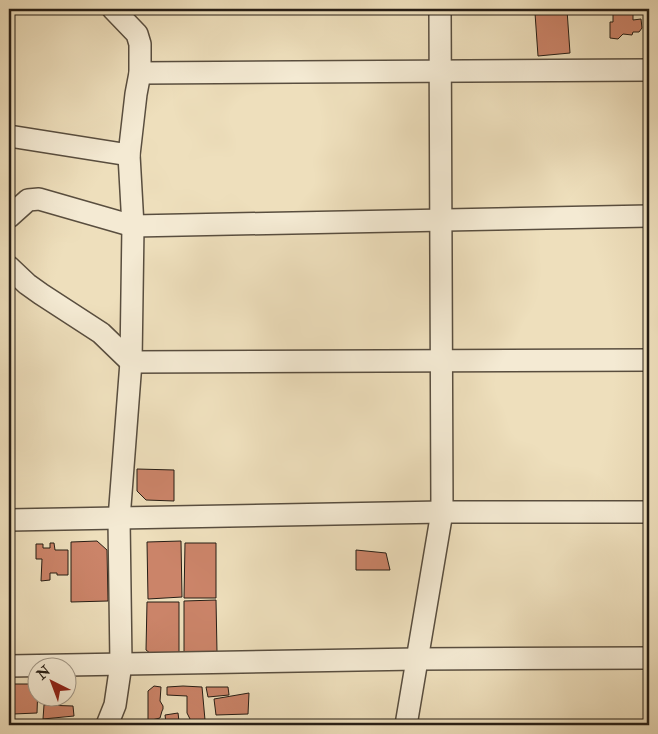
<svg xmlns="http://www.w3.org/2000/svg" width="658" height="734" viewBox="0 0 658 734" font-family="'IM FELL Double Pica',serif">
<rect width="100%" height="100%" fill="#eedfbc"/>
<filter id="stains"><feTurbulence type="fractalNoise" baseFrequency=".004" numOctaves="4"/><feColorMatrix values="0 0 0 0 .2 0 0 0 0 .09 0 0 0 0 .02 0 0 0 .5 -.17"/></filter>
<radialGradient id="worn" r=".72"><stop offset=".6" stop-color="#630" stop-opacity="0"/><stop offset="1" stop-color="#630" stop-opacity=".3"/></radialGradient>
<g fill="#cb8469" stroke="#271e15">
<polygon points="613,9 633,9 633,20 641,19 642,28 639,32 633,32 632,35 623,34 618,39 610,38 610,22 613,22"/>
<polygon points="567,10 570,53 538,56 535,13"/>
<polygon points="137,469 174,470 174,501 146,500 137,491"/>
<polygon points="97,541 107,550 108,601 71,602 71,542"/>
<polygon points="181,541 182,597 148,599 147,542"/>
<polygon points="50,543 54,543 55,550 68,550 68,575 57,575 57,573 50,573 50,580 41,581 42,559 36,559 36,544 43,544 43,548 50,548"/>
<polygon points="185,543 216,543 216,598 184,598"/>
<polygon points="356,550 386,553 390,570 356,570"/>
<polygon points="216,600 217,652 184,653 184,601"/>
<polygon points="147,602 179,602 179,658 155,657 146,650"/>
<polygon points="14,684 38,684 37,713 13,714"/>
<polygon points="154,686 161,687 160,701 163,706 163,709 162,711 160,718 148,721 148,691"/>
<polygon points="183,686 202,687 205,720 191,721 187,713 187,696 167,695 167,687"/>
<polygon points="206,687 228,687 229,695 208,697"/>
<polygon points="249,693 248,714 216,715 214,699"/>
<polygon points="44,705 73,706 74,716 43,719"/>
<polygon points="178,713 179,721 166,723 165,715"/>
</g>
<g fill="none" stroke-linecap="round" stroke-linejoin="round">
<defs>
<g id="minor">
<polyline points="140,73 649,70"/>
<polyline points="9,136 129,155"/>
<polyline points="9,217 28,200 39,199 133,226 649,216"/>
<polyline points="9,267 27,284 41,294 101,333 131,362 649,360"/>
<polyline points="9,520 442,512 649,512"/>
<polyline points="9,666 417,659 649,658"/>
<polyline points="107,725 115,705 121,664 119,519 131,362 133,226 129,155 136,94 140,73 140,44 137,34 113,9"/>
<polyline points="406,725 442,512 440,9"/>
</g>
</defs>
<use href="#minor" stroke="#594e3f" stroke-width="24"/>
<use href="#minor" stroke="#f4ead3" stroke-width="21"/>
</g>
<rect width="658" height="734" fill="none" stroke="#eedfbc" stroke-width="30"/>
<rect x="10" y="10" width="638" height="714" fill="none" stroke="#271e15" stroke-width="2.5"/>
<rect x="15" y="15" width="628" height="704" fill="none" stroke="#271e15"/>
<g transform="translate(52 682) rotate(318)"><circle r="24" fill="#f4ead3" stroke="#a29887"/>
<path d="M0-4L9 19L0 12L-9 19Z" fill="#8f2418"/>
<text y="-8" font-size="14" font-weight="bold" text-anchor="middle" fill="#271e15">N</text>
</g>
<rect width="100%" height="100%" filter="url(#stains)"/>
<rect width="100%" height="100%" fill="url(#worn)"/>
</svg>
